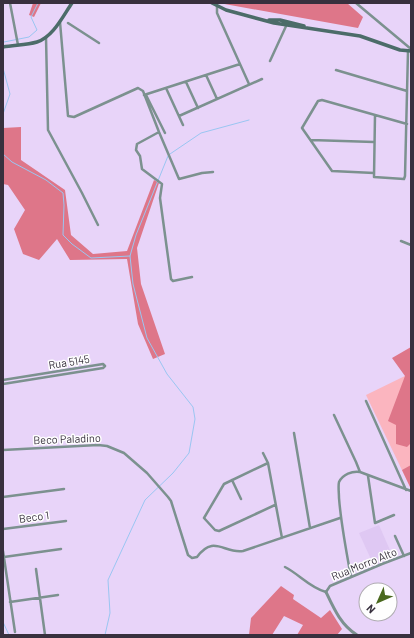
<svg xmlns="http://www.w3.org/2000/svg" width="414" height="638" font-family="Barlow,sans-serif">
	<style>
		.built { fill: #dfc8f3 }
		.green { fill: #fbb5bf }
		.forest { fill: #de7689 }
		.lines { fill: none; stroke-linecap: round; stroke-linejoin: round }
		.stream { stroke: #9ac6f2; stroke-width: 1 }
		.minor { stroke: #7c918f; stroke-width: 2.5 }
		.tertiary { stroke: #7c918f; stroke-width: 3 }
		.secondary { stroke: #4c6c69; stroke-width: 3.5 }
		.labels { text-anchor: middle; stroke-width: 3; stroke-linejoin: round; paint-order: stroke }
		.street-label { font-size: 11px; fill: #38303e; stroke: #fefefe }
	</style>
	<rect width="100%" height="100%" fill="#e8d4f9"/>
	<path class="built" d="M379,525L393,557L374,566L359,533Z"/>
	<path class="green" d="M411,373V489L366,395Z"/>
	<path class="forest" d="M33,3H41L34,17L29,15Z
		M219,3H347L363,17L358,28Z
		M21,127V160L65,190L71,235L93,254L127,251L154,180L159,183L137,248L141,284L165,354L153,359L138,324L127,259L70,260L57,239L39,260L23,254L14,229L25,210L8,185L3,184V128Z
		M411,347V443L407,447L396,444V425L388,421L405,376L392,358Z
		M411,465V489L402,470Z
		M281,586L294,595L293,599L321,618L330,610L342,629L337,635H297L303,625L284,616L272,635H249L251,618Z"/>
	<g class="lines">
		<path class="stream" d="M4,42L29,37L37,30L31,17L38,3
			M3,68L10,94L3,114
			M3,154L12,162L46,180L63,193L64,205L63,235L72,244L91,258L130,256
			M170,154L201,133L249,120
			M3,622L9,635
			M105,635L110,613L108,580L145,500L173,473L189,453L195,419L193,407L167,374L147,338L133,284L130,256L136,235L168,156"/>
		<path class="minor" d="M10,3L18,45
			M356,3L411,49
			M217,6V13L249,84
			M60,22L68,116L74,117L138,88L143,91L159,132L179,179L202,173L213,172
			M68,23L99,43
			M46,37L48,130L82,193L98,225
			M270,61L287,24
			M336,70L407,91
			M206,75L217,99
			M186,82L198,108
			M166,88L183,125
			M144,95L240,64
			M146,95L165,133
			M375,115L374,177L404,179L405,176L408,51
			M179,116L262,79
			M159,132L137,144L136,150L140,156L142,169L162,184L160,198L171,279L173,281L192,277
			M311,140L374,142
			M374,173L332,171L302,128L318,101L322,100L407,124
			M401,241L411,245
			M3,380L103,364L105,366L103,368L3,384
			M366,401L406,490
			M334,415L356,462L360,472
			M294,433L310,528
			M3,450L98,445L107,446L124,453L147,473L168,497L171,501L188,555L192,558L197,557C214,534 224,554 243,551L340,518
			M263,453L268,463L282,538
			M268,463L224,484L204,518L215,530L219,531L275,505
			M368,476L375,523L394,515
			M232,480L241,499
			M3,497L64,489
			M3,529L66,521
			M395,536L404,556
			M3,551L15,632
			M4,557L61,549
			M285,567C299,574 310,588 326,592L330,586L382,564L411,553
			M36,569L45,635
			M351,577C346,550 341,524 339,498C339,493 338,486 339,482C343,474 352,471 360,472L411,491
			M10,602L58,595"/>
		<path class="tertiary" d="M326,592C334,609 341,625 357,635"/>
		<path class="secondary" d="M212,3L226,10L274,23L360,36L400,50L411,51
			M269,20H280L304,26
			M3,47C14,45 27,45 37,42C53,37 63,16 72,3"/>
	</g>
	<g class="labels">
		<g class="street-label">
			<text transform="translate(69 362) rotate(-9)" y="4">Rua 5145</text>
			<text transform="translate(67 439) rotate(-2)" y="4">Beco Paladino</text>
			<text transform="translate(34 517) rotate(-8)" y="4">Beco 1</text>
			<text transform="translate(364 564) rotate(-22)" y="4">Rua Morro Alto</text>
		</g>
	</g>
	<rect width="414" height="638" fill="none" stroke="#38303e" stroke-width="8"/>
	<g transform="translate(378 602) rotate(225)"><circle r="19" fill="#fefefe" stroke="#afacb1"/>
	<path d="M0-3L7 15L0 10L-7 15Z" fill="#49681d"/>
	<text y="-6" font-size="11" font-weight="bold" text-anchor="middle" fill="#38303e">N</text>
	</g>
</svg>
